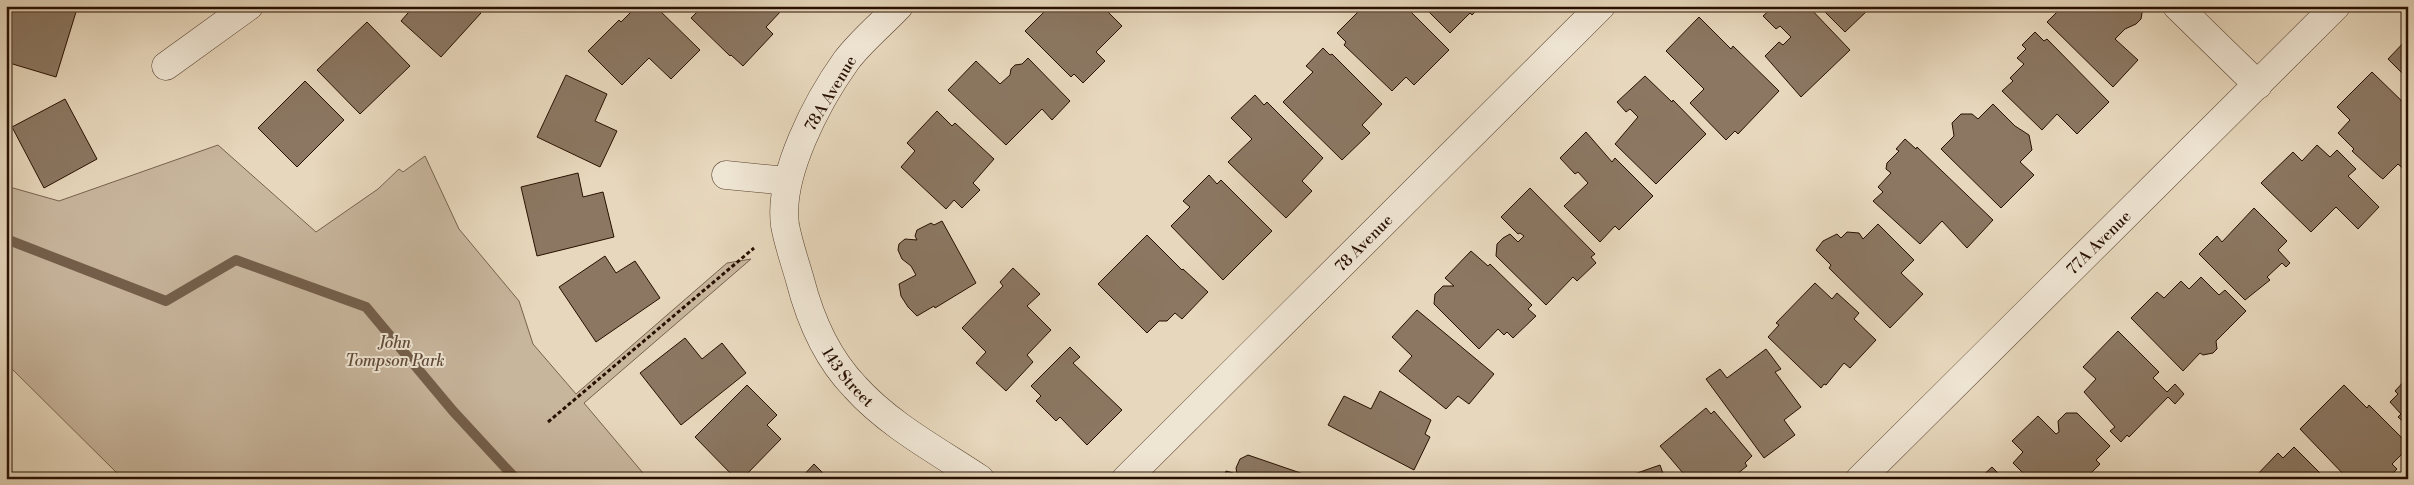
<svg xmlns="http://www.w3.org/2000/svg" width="2414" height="485" font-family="'Libre Bodoni',serif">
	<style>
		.green { fill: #c7b59c; stroke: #78624e }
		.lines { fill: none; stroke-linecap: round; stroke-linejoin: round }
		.stream { stroke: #745f4b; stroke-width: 10 }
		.building { fill: #8b7762; stroke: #281001 }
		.minor-casing { stroke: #584230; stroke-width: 29 }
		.path { stroke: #281001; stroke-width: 3; stroke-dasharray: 4 2.5; stroke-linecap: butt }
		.minor { stroke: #efe5d3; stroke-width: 28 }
		.labels { text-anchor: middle; stroke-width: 4; stroke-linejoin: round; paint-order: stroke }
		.street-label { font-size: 16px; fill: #281001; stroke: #efe5d3 }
		.park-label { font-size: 16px; font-style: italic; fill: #604a37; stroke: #efe5d3 }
	</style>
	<rect width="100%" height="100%" fill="#e7d7bc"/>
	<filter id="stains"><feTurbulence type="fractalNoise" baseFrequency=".004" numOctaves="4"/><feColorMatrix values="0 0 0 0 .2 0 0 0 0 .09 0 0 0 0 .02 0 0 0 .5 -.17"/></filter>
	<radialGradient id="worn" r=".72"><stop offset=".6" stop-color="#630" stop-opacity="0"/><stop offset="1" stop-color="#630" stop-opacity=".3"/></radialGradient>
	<path class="green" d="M218,145L316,232L378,189L399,169L403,172L425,156L459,229L519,301L533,344L576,394L727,263L751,259L584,403L648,479H123L6,363V186L59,201Z"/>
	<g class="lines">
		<path class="stream" d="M6,239L166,301L236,260L366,307L453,411L516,479"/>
	</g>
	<path class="building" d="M6,6H57L76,12L56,77L6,62Z
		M414,6H473L481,13L441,57L401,21Z
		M637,6H655L700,50L671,79L649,58L622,85L588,51L619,20L621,22Z
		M703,6H778L782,10L766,27L773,34L743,66L731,55L730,56L691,18Z
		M1046,6H1102L1122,26L1096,52L1105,61L1083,83L1074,74L1071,77L1025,31L1048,8Z
		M1364,6H1405L1449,50L1414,85L1406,77L1392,91L1344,45L1346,42L1337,33Z
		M1427,6H1481L1472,15L1470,13L1450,33L1425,8Z
		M1774,6H1808L1850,50L1801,97L1765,56L1779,42L1783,45L1791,37L1780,26L1776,29L1763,16Z
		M1819,6H1866L1869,9L1845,32Z
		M2063,6L2143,7L2141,19L2136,24L2125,29L2115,39L2138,60L2113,87L2047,22Z
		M1699,17L1731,49L1733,46L1779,91L1738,134L1735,131L1726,140L1690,103L1704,89L1666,51Z
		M367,22L410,66L360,114L317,70Z
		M2035,32L2044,41L2047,39L2109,102L2077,134L2057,114L2042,130L2002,91L2013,81L2010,78L2024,64L2017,58L2026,49L2022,45Z
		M2408,38V79L2388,59Z
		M1323,48L1330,55L1332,54L1382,104L1362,125L1370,133L1342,160L1283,102L1313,72L1306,66Z
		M1028,58L1070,101L1052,120L1042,109L1006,145L948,90L976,61L1000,84L1010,75L1011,69L1015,65L1022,64Z
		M2372,72L2408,107V173L2398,164L2383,179L2379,176L2352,151L2354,149L2338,133L2350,120L2337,107Z
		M566,75L607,94L595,121L617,131L600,167L537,137Z
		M1645,76L1672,102L1673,100L1706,134L1656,184L1615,144L1638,117L1630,109L1626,112L1617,102Z
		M305,81L344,120L297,167L258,128Z
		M1255,95L1264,105L1267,102L1323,158L1302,181L1312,191L1286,218L1228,162L1252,139L1231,118Z
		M65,99L97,159L44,188L12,127Z
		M1993,104L2015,126L2029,135L2032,150L2020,162L2034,175L2001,208L1941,149L1954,136L1952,123L1961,114H1972L1978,119Z
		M937,111L952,126L955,123L994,159L973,183L980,190L962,208L954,200L946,209L901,167L915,151L907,143Z
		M1586,132L1612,162L1615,158L1653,196L1619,230L1615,226L1600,242L1564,206L1588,183L1578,172L1575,174L1560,158Z
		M1905,139L1916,149L1917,147L1993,220L1967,248L1942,221L1920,244L1873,201L1883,192L1878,187L1891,173L1886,169L1887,163L1899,151L1896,149Z
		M2317,145L2330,157L2337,150L2356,169L2348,176L2379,207L2358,229L2336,207L2311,232L2261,183L2293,152L2302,161Z
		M578,173L583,197L603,192L614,237L537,256L521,187Z
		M1209,175L1217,184L1221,180L1272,231L1223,280L1171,226L1190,207L1183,201Z
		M1530,188L1595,254L1591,257L1596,263L1577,281L1573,277L1546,305L1496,256L1497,244L1503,238L1510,234L1518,242L1524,236L1520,233L1518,234L1501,217Z
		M2254,208L2287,241L2278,250L2290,263L2286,267L2282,263L2267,277L2270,280L2245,300L2199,254L2217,236L2222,242Z
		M942,221L976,283L935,308L934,306L917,316L908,307L901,296L899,284L916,275L911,266L902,259L898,250L899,244L905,239L917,240L915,236L917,230L931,223L934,225Z
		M1878,224L1914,260L1901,273L1923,294L1890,328L1829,268L1831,265L1816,250L1823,241L1837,234L1841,238L1847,232L1859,233L1863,239Z
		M1147,235L1182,270L1183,269L1208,292L1182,319L1175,313L1167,321H1159L1147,333L1098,284Z
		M1471,251L1488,266L1490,264L1532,305L1528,309L1536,316L1513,338L1507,332L1504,335L1498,329L1479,349L1434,304L1435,294L1443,286H1454L1445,278Z
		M605,256L616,273L635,261L660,298L596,342L559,287Z
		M1013,268L1040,294L1027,306L1051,330L1027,355L1033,362L1006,391L976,363L986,352L962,328L1003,286L1000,282Z
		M2201,277L2219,295L2225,290L2246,311L2216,341L2217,349L2213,353L2203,355L2200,353L2183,371L2131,318L2157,292L2164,298L2181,281L2189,289Z
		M1815,283L1832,299L1837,293L1859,313L1854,319L1876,340L1850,368L1844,363L1826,385L1824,384L1821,388L1768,337L1779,325L1776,323Z
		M1417,310L1494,374L1469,404L1458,396L1446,409L1399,371L1412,356L1392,337Z
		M2118,331L2159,372L2153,378L2167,392L2175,384L2184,394L2175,404L2168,397L2129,437L2127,435L2121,442L2110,431L2115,427L2084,392L2096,379L2083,367Z
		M685,338L702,359L722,343L746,373L681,425L640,373Z
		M1070,347L1080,357L1073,363L1122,410L1087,445L1060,417L1056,421L1036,401L1041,396L1031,386Z
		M1766,349L1781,369L1775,372L1801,407L1784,420L1795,435L1764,458L1706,379L1720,369L1727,378Z
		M2407,378L2408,379V426L2398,417L2401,414L2390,402L2398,394L2395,391Z
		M747,385L777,415L767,425L781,439L742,479H736L695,437Z
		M2344,385L2367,408L2369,405L2408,444V448L2392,464L2397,469L2387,479H2348L2300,429Z
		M1380,391L1431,420L1425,434L1430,437L1414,470L1328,425L1344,396L1371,409Z
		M1706,408L1711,414L1714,411L1752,456L1745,463L1747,466L1731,479H1688L1660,446Z
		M2066,413H2077L2110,446L2096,460L2100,464L2085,479H2047L2043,475L2039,479H2029L2013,463L2023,452L2012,441L2038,416L2056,434L2059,432L2058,421Z
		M2294,447L2326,479H2253L2278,453L2283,458Z
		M1248,455L1318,479H1223L1226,471L1237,474L1236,468L1240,459Z
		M814,464L829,479H800Z
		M1660,465L1665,479H1620Z
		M1992,467L2004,479H1967L1969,477L1980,478Z"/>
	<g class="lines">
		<g class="minor-casing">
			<g id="minor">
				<path id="s1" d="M899,6C882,24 861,41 846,61C818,100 778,175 785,225C788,243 795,262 800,280C810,319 827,358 855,387C889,425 938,451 980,479"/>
				<path d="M2177,6L2258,85"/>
				<path d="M166,66L249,6"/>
				<path d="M726,175L787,181"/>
				<path id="s2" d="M1126,479L1601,6"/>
				<path id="s3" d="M1860,479L2336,6"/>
			</g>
		</g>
		<path class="path" d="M548,422L754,248"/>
		<use href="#minor" class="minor"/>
	</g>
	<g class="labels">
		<g class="street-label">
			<text transform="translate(830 93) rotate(-59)" y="6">78A Avenue</text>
			<text dy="6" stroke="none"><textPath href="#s2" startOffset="335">78 Avenue</textPath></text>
			<text dy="6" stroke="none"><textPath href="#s3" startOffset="336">77A Avenue</textPath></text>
			<text dy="6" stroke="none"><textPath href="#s1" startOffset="421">143 Street</textPath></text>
		</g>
		<g class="park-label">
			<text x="395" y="348">John<tspan x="395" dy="18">Tompson Park</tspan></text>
		</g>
	</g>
	<rect width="2414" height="485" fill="none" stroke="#e7d7bc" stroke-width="25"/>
	<rect x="8" y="8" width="2399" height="470" fill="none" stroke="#281001" stroke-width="2.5"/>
	<rect x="12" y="12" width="2389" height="460" fill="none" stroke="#281001"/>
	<rect width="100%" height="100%" filter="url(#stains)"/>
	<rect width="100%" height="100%" fill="url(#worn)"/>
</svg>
